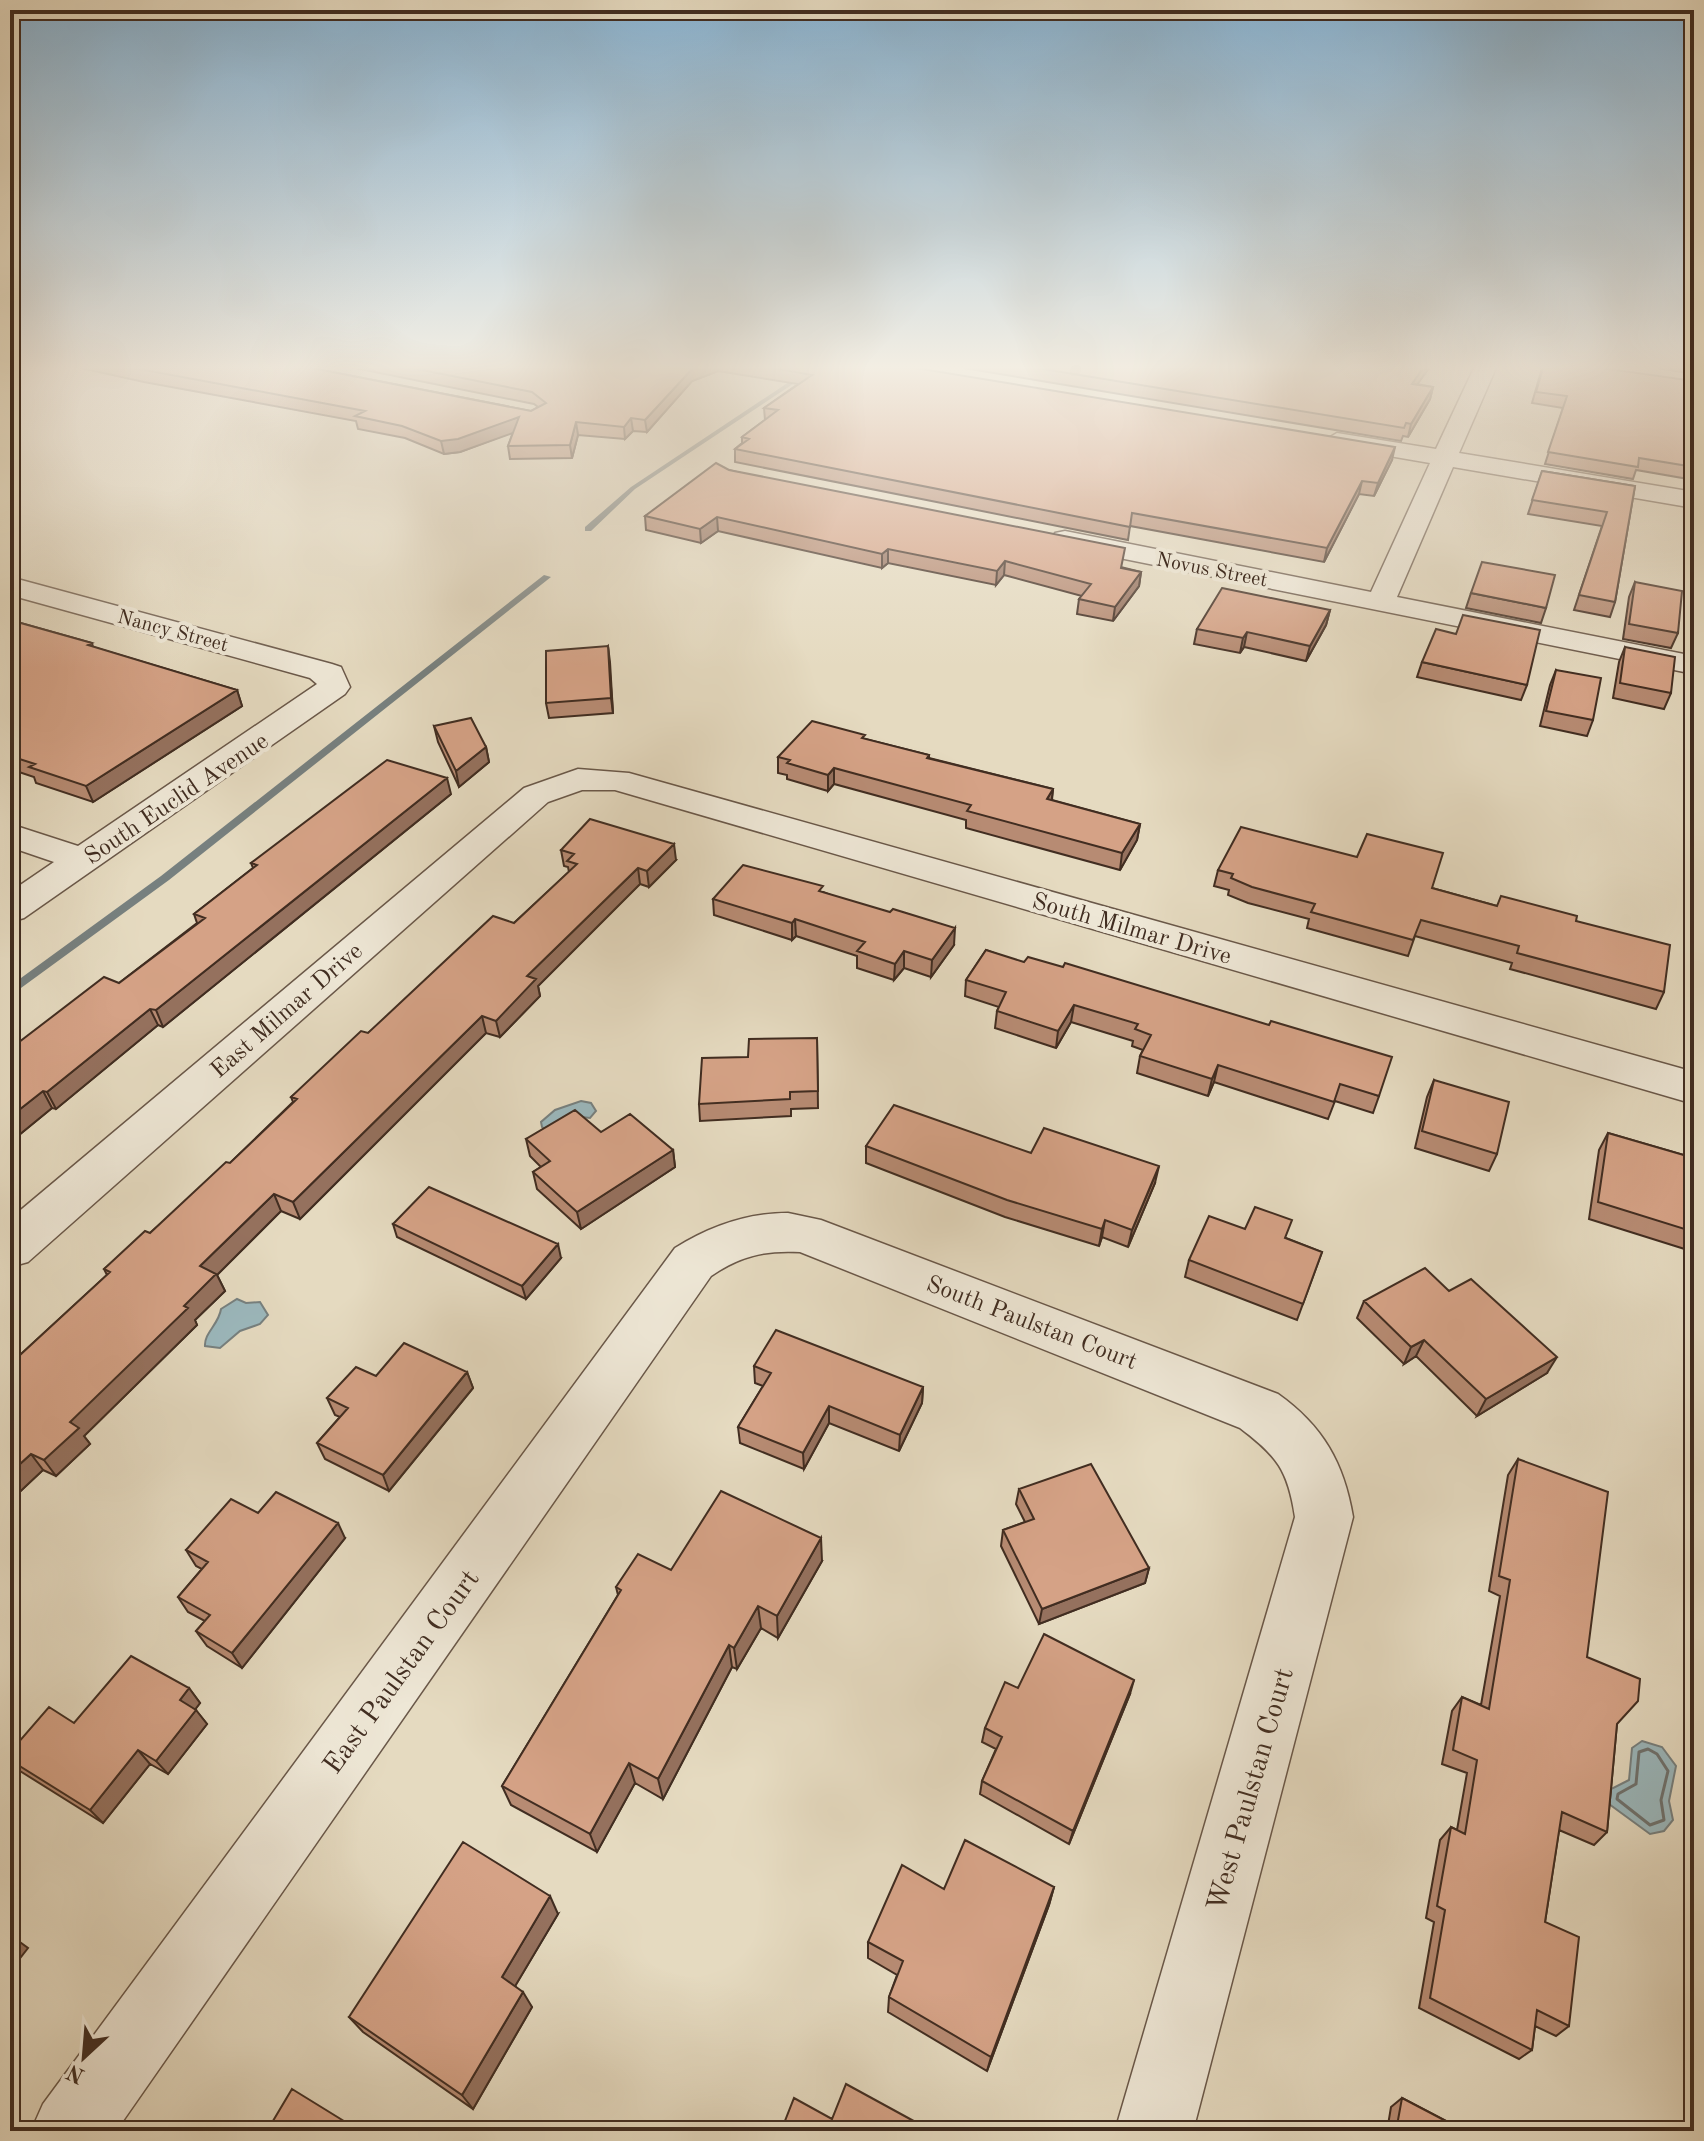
<svg xmlns="http://www.w3.org/2000/svg" width="1704" height="2141" font-family="'Old Standard TT',serif">
	<style>
		.water { fill: #9bb8bd; stroke: #77807f; stroke-width: 2 }
		.lines { fill: none; stroke-linecap: round; stroke-linejoin: round }
		.shore { stroke: #6e726f; stroke-width: 3 }
		.stream { fill: #77807f; fill-rule: evenodd }
		.street-casing { stroke: #6a5849; stroke-width: 3 }
		.street { fill: #eee7d6; fill-rule: evenodd }
		.wall { fill: #b78b73; stroke: #412d21; stroke-width: 2 }
		.shaded-wall { fill: #95715e; stroke: #412d21; stroke-width: 2 }
		.building { fill: #d5a286; stroke: #412d21; stroke-width: 2 }
		.labels { text-anchor: middle; stroke-width: 8; stroke-linejoin: round; paint-order: stroke }
		.far-street-label { font-size: 20px; fill: #412d21; stroke: #eee7d6 }
		.street-label { font-size: 24px; fill: #412d21; stroke: #eee7d6 }
		.near-street-label { font-size: 28px; fill: #412d21; stroke: #eee7d6 }
	</style>
	<rect width="100%" height="100%" fill="#e5dac0"/>
	<filter id="stains"><feTurbulence type="fractalNoise" baseFrequency=".0025" numOctaves="4"/><feColorMatrix values="0 0 0 0 .2 0 0 0 0 .09 0 0 0 0 .02 0 0 0 .5 -.17"/></filter>
	<radialGradient id="worn" r=".72"><stop offset=".6" stop-color="#630" stop-opacity="0"/><stop offset="1" stop-color="#630" stop-opacity=".3"/></radialGradient>
	<path class="water" d="M581,1101L591,1103L596,1111L590,1118L582,1117L546,1130L542,1127L541,1122L555,1110Z
		M237,1299L246,1303L260,1302L268,1315L260,1324L240,1331L220,1348L205,1346C204,1333 219,1324 221,1309Z
		M1642,1741L1662,1747L1676,1766L1669,1801L1673,1820L1664,1831L1650,1834L1609,1804V1790L1629,1780L1632,1748Z"/>
	<g class="lines">
		<path class="shore" d="M1648,1749L1657,1754L1668,1771L1661,1800L1664,1820L1650,1825L1617,1799L1618,1794L1636,1784L1639,1752Z"/>
		<path class="stream" d="M810,368H817L635,489L591,531H585V527L631,487Z
			M544,575L551,577L169,880L10,996V986L161,876Z"/>
		<g class="street-casing">
			<path id="street" d="M1474,368H1496L1459,453L1694,492V508L1453,467L1397,597L1694,656V674L1065,547L1055,545L1051,539L1055,533L1065,531L1371,592L1430,463L1337,447L1325,440L1337,433L1436,449Z
				M10,577L332,664L341,667L350,687L345,694L24,918L10,922V892L54,862L10,847V824L78,846L317,684L310,678L10,595Z
				M578,769L629,773L1694,1072V1104L615,790H582L548,802L28,1262L10,1267V1219L524,788Z
				M788,1213L821,1220L1278,1394C1323,1426 1344,1463 1353,1517L1193,2131H1115L1295,1517C1288,1470 1277,1456 1240,1428L800,1252C765,1250 740,1256 711,1276L116,2131H31L43,2104L675,1248C710,1226 747,1213 788,1213Z"/>
		</g>
		<use href="#street" class="street"/>
	</g>
	<path class="wall" d="M81,368H312L531,411L538,407L534,404L355,368H916L1392,460L1374,496L1359,494L1324,562L1130,526L1128,540L735,462V449L742,443V437L765,420L764,408L798,384L718,371L692,381L647,432L633,431L625,439L578,435L572,458L510,459L508,446L513,432L460,452L444,454L405,438L358,429L356,421L144,382Z
		M964,368H1429L1417,384L1433,387L1430,399L1408,437L1403,436L1401,441Z
		M1542,368L1694,381V480L1636,470L1633,479L1545,464L1563,408L1532,403Z
		M1658,368H1694V374Z
		M729,470L1141,572L1139,586L1113,621L1077,614L1079,599L1082,596L1004,575L996,585L888,563L882,568L718,531L701,543L646,530L645,516Z
		M1542,471L1635,486L1615,602L1610,617L1574,610L1602,526L1528,514Z
		M1694,507V547H1690L1693,511Z
		M1635,582L1678,633L1671,648L1623,639L1629,597Z
		M1471,593L1546,608L1541,623L1466,608Z
		M1330,610L1326,625L1306,661L1244,647L1240,653L1194,644L1197,629Z
		M10,620L92,643L93,647L237,690L242,706L93,802L36,783L34,777L10,769Z
		M608,646L613,713L549,718L546,703Z
		M1625,647L1671,693L1664,709L1613,698L1619,662Z
		M1422,662L1527,685L1521,700L1417,677Z
		M1556,670L1593,720L1587,736L1540,726L1550,685Z
		M434,726L486,747L489,762L459,787L438,742Z
		M865,739L929,755V758L1053,789L1052,800L1140,824L1137,840L1120,870L966,828V820L834,784L828,791L787,779V775L778,773V757Z
		M451,794L163,1027L158,1025L56,1109L52,1108L19,1135L13,1132L10,1135V1049L119,983L197,923L194,914L253,868L251,863Z
		M561,850L676,860L649,887L640,884L538,986L540,996L500,1037L486,1033L300,1219L281,1211L217,1275L225,1291L195,1320L197,1325L84,1436L90,1444L56,1476L43,1470L10,1501V1356L20,1355L107,1275L104,1269L150,1233L230,1163L293,1102L291,1097L368,1033L514,923L569,872L568,867L564,866Z
		M1218,870L1432,888L1497,906L1576,921L1664,992L1656,1009L1510,969L1512,963L1415,936L1408,956L1307,928L1309,919L1248,903L1228,895L1229,890L1214,886Z
		M823,892L954,945L931,977L904,968L894,980L857,968V956L796,936L792,940L714,915L713,899Z
		M986,950L1379,1096L1373,1113L1335,1101L1328,1119L1214,1082L1208,1096L1137,1073L1140,1056L1143,1050L1132,1046L1133,1041L1071,1022L1056,1048L995,1028L997,1011L999,1007L965,996L966,980Z
		M817,1038L818,1108L791,1109V1116L700,1121L699,1104L748,1057Z
		M1434,1080L1497,1154L1489,1171L1415,1148L1427,1097Z
		M601,1132L673,1150L675,1167L581,1229L537,1189L533,1172L541,1167L530,1156L526,1139Z
		M1608,1133L1694,1158V1246L1691,1251L1589,1219L1599,1150Z
		M866,1146L1031,1153L1155,1183L1128,1247L1102,1237L1099,1246L1005,1217L866,1163Z
		M393,1224L561,1258L526,1299L397,1237Z
		M1245,1229L1286,1238L1322,1252L1297,1320L1185,1277L1189,1260Z
		M1449,1291L1547,1373L1477,1416L1416,1356L1404,1364L1357,1318L1364,1301Z
		M754,1366L923,1387L922,1403L899,1451L829,1423L804,1469L740,1443L738,1427L763,1386L755,1383Z
		M467,1372L473,1388L389,1491L325,1459L317,1443L340,1417L335,1415L327,1398L376,1376Z
		M1518,1459L1587,1657L1617,1724L1607,1832L1594,1845L1559,1830L1545,1922L1569,2026L1556,2036L1535,2026L1532,2050L1519,2059L1419,2008L1434,1922L1426,1918L1440,1840L1451,1827L1457,1830L1467,1773L1442,1764L1452,1711L1462,1697L1481,1705L1500,1596L1489,1591L1508,1475Z
		M1019,1489L1149,1568L1145,1583L1039,1624L1001,1546L1003,1530L1025,1522L1016,1504Z
		M258,1513L345,1538L242,1668L207,1646L196,1631L205,1621L188,1612L178,1597L202,1569L196,1566L186,1550Z
		M822,1561L778,1638L761,1628L737,1669L732,1667L663,1799L635,1783L597,1852L511,1805L502,1786L618,1595L616,1587L671,1570Z
		M189,1688L200,1703L195,1709L207,1724L168,1774L150,1764L103,1823L20,1771L10,1762V1752L74,1723Z
		M1018,1688L1130,1694L1069,1844L980,1794L982,1781L996,1749L982,1742L985,1728Z
		M1054,1887L1049,1905L987,2071L888,2012L889,1997L897,1975L868,1958V1942L944,1889Z
		M558,1914L515,1986L532,2007L473,2109L363,2032L349,2017Z
		M1402,2098L1465,2131H1387L1391,2107Z"/>
	<path class="shaded-wall" d="M693,368H718V371L692,381L647,432L645,420Z
		M1423,368H1429L1409,396L1412,384Z
		M1433,387L1430,399L1408,437L1411,424Z
		M519,417L521,430L460,452L444,454L441,441Z
		M631,418L633,431L625,439L624,427Z
		M576,422L578,435L572,458L570,445Z
		M1395,447L1392,460L1374,496L1378,483Z
		M1362,481L1359,494L1324,562L1327,548Z
		M717,517L718,531L701,543L700,529Z
		M888,549V563L882,568V554Z
		M1005,561L1004,575L996,585L997,571Z
		M1141,572L1139,586L1113,621L1115,607Z
		M1330,610L1326,625L1306,661L1310,646Z
		M1247,632L1244,647L1240,653L1243,638Z
		M608,646L610,662L613,713L611,698Z
		M237,690L242,706L93,802L86,786Z
		M486,747L489,762L459,787L456,771Z
		M834,768V784L828,791V775Z
		M447,778L451,794L163,1027L156,1010Z
		M1053,789L1051,805L1047,799Z
		M1140,824L1137,840L1120,870L1122,853Z
		M674,844L676,860L649,887L647,871Z
		M638,868L640,884L538,986L540,996L500,1037L496,1021L527,976Z
		M795,919L796,936L792,940V923Z
		M955,928L954,945L931,977L932,960Z
		M904,951V968L894,980L895,964Z
		M1074,1005L1071,1022L1056,1048L1058,1031Z
		M150,1009L158,1025L56,1109L47,1092Z
		M482,1016L486,1033L300,1219L293,1202Z
		M1218,1065L1214,1082L1208,1096L1212,1079Z
		M43,1091L52,1108L19,1135L10,1119V1117Z
		M673,1150L675,1167L581,1229L577,1212Z
		M1159,1166L1155,1183L1128,1247L1132,1230Z
		M274,1194L281,1211L217,1275L225,1291L195,1320L197,1325L84,1436L90,1444L56,1476L44,1460L70,1422L184,1306L200,1266Z
		M1105,1220L1102,1237L1099,1246L1102,1229Z
		M558,1244L561,1258L526,1299L522,1286Z
		M1424,1340L1416,1356L1404,1364L1411,1347Z
		M1557,1357L1547,1373L1477,1416L1486,1399Z
		M467,1372L473,1388L389,1491L383,1475Z
		M923,1387L922,1403L899,1451L900,1435Z
		M829,1406V1423L804,1469L803,1453Z
		M31,1454L43,1470L10,1501V1473Z
		M338,1523L345,1538L242,1668L232,1653Z
		M821,1538L822,1561L778,1638L777,1616Z
		M1149,1568L1145,1583L1039,1624L1042,1609Z
		M758,1606L761,1628L737,1669L734,1648Z
		M729,1645L732,1667L663,1799L658,1779Z
		M1134,1680L1130,1694L1069,1844L1073,1831Z
		M189,1688L200,1703L191,1715L180,1700Z
		M196,1710L207,1724L168,1774L156,1761Z
		M138,1750L150,1764L103,1823L90,1810Z
		M629,1763L635,1783L597,1852L590,1834Z
		M1054,1887L1049,1905L987,2071L991,2057Z
		M550,1896L558,1914L511,1993L502,1977Z
		M13,1937L28,1948L10,1971V1941Z
		M523,1992L532,2007L473,2109L462,2095Z"/>
	<path class="building" d="M134,368H312L531,411L546,403L532,392L412,368H693L645,420L631,418L624,427L576,422L570,445L508,446L519,417L458,439L441,441L402,426L355,416L365,411Z
		M774,368H916L1395,447L1378,483L1362,481L1327,548L1132,513L1130,527L735,449L749,439L742,437L778,410L764,408L812,375Z
		M1037,368H1423L1412,384L1433,387L1411,424L1406,423L1404,428Z
		M1543,368H1602L1694,381V467L1639,458L1638,467L1548,452L1567,396L1536,392Z
		M716,463L729,470L1125,548L1121,568L1141,572L1115,607L1079,599L1091,584L1005,561L997,571L888,549L882,554L717,517L700,529L645,516Z
		M1542,471L1635,486L1615,602L1579,595L1607,512L1532,500Z
		M1482,562L1555,575L1546,608L1471,593Z
		M1635,582L1682,591L1678,633L1629,624Z
		M1222,588L1330,610L1310,646L1247,632L1243,638L1197,629Z
		M1463,615L1540,630L1527,685L1422,662L1436,629L1456,634Z
		M10,620L92,643L88,645L237,690L86,786L29,767L35,764L10,756Z
		M608,646L611,698L546,703V651Z
		M1625,647L1675,657L1671,693L1620,683Z
		M1556,670L1601,678L1593,720L1546,711Z
		M471,718L486,747L456,771L434,726Z
		M812,721L865,735L862,738L929,755L927,758L1053,789L1047,799L1140,824L1122,853L967,811L971,805L834,768L828,775L787,763L790,760L778,757Z
		M387,760L447,778L156,1010L150,1009L47,1092L43,1091L10,1117V1049L104,977L119,983L205,918L194,914L257,865L251,863Z
		M590,819L674,844L647,871L638,868L527,976L536,979L496,1021L482,1016L293,1202L274,1194L200,1266L216,1274L184,1306L188,1308L70,1422L79,1428L44,1460L31,1454L10,1473V1390L12,1388L10,1387V1356L14,1352L20,1355L110,1272L104,1269L145,1231L150,1233L226,1162L230,1163L297,1099L291,1097L361,1031L368,1033L493,916L514,923L577,864L567,861L574,854L561,850Z
		M1241,827L1357,857L1367,834L1443,853L1432,888L1497,906L1501,896L1577,916L1576,921L1670,945L1664,992L1517,953L1519,946L1421,920L1413,940L1311,912L1315,904L1252,887L1231,878L1233,874L1218,870Z
		M743,865L823,886L819,891L890,912L893,909L955,928L932,960L904,951L895,964L857,951L865,942L795,919L792,923L713,899Z
		M986,950L1024,962L1028,957L1063,967L1065,963L1269,1025L1271,1021L1392,1057L1379,1096L1340,1084L1334,1102L1218,1065L1212,1079L1140,1056L1151,1035L1135,1029L1138,1024L1074,1005L1058,1031L997,1011L1006,992L966,980Z
		M817,1038L818,1091L790,1092V1099L699,1104L702,1058L748,1057L749,1039Z
		M1434,1080L1509,1102L1497,1154L1422,1131Z
		M894,1105L1031,1153L1044,1128L1159,1166L1132,1230L1105,1220L1102,1229L1007,1200L866,1146Z
		M575,1110L601,1132L630,1114L673,1150L577,1212L533,1172L550,1161L526,1139Z
		M1608,1133L1694,1158V1232L1598,1202Z
		M429,1187L558,1244L522,1286L393,1224Z
		M1255,1207L1292,1220L1285,1238L1322,1252L1303,1304L1189,1260L1209,1216L1245,1229Z
		M1425,1268L1449,1291L1471,1279L1557,1357L1486,1399L1424,1340L1411,1347L1364,1301Z
		M776,1330L923,1387L900,1435L829,1406L803,1453L738,1427L771,1373L754,1366Z
		M404,1343L467,1372L383,1475L317,1443L348,1408L327,1398L356,1367L376,1376Z
		M1518,1459L1608,1492L1587,1657L1640,1679L1638,1701L1617,1724L1607,1832L1562,1812L1545,1922L1579,1937L1569,2026L1537,2010L1532,2050L1430,1998L1445,1910L1437,1906L1451,1827L1465,1834L1477,1760L1453,1750L1462,1697L1489,1709L1510,1580L1499,1576Z
		M1091,1464L1149,1568L1042,1609L1003,1530L1034,1519L1019,1489Z
		M721,1491L821,1538L777,1616L758,1606L734,1648L729,1645L658,1779L629,1763L590,1834L502,1786L621,1590L616,1587L638,1554L671,1570Z
		M276,1492L338,1523L232,1653L196,1631L210,1615L178,1597L208,1562L186,1550L231,1499L258,1513Z
		M1044,1634L1134,1680L1073,1831L982,1781L1002,1737L985,1728L1005,1682L1018,1688Z
		M131,1656L189,1688L180,1700L196,1710L156,1761L138,1750L90,1810L10,1760V1752L49,1707L74,1723Z
		M965,1840L1054,1887L991,2057L889,1997L903,1961L868,1942L902,1865L944,1889Z
		M463,1842L550,1896L502,1977L523,1992L462,2095L349,2017Z
		M846,2084L932,2131H781L794,2098L832,2119Z
		M292,2089L360,2131H267Z
		M1402,2098L1465,2131H1396Z"/>
	<linearGradient id="sky" x2="0" y2="1"><stop stop-color="#89b6d7"/><stop offset="0.55" stop-color="#f3eee3"/><stop offset="1" stop-color="#f3eee3" stop-opacity="0"/></linearGradient>
	<rect width="1704" height="668" fill="url(#sky)"/>
	<g class="labels">
		<g class="far-street-label">
			<text transform="translate(1212 569) rotate(11)" y="7">Novus Street</text>
			<text transform="translate(173 630) rotate(15)" y="7">Nancy Street</text>
		</g>
		<g class="street-label">
			<text transform="translate(176 798) rotate(-34)" y="8">South Euclid Avenue</text>
			<text transform="translate(1132 928) rotate(16)" y="8">South Milmar Drive</text>
			<text transform="translate(286 1010) rotate(-41)" y="8">East Milmar Drive</text>
			<text transform="translate(1032 1322) rotate(21)" y="8">South Paulstan Court</text>
		</g>
		<g class="near-street-label">
			<text transform="translate(400 1671) rotate(-54)" y="10">East Paulstan Court</text>
			<text transform="translate(1249 1789) rotate(-74)" y="10">West Paulstan Court</text>
		</g>
	</g>
	<rect width="1704" height="2141" fill="none" stroke="#e5dac0" stroke-width="40"/>
	<rect x="12" y="12" width="1680" height="2117" fill="none" stroke="#412d21" stroke-width="4"/>
	<rect x="20" y="20" width="1664" height="2101" fill="none" stroke="#412d21" stroke-width="2"/>
	<g transform="translate(84 2057) rotate(206)" stroke="#eee7d6" stroke-width="6" paint-order="stroke">
	<path d="M0-6L14 30L0 20L-14 30Z" fill="#412d21"/>
	<text y="-12" font-size="22" font-weight="bold" text-anchor="middle" fill="#412d21">N</text>
	</g>
	<rect width="100%" height="100%" filter="url(#stains)"/>
	<rect width="100%" height="100%" fill="url(#worn)"/>
</svg>
